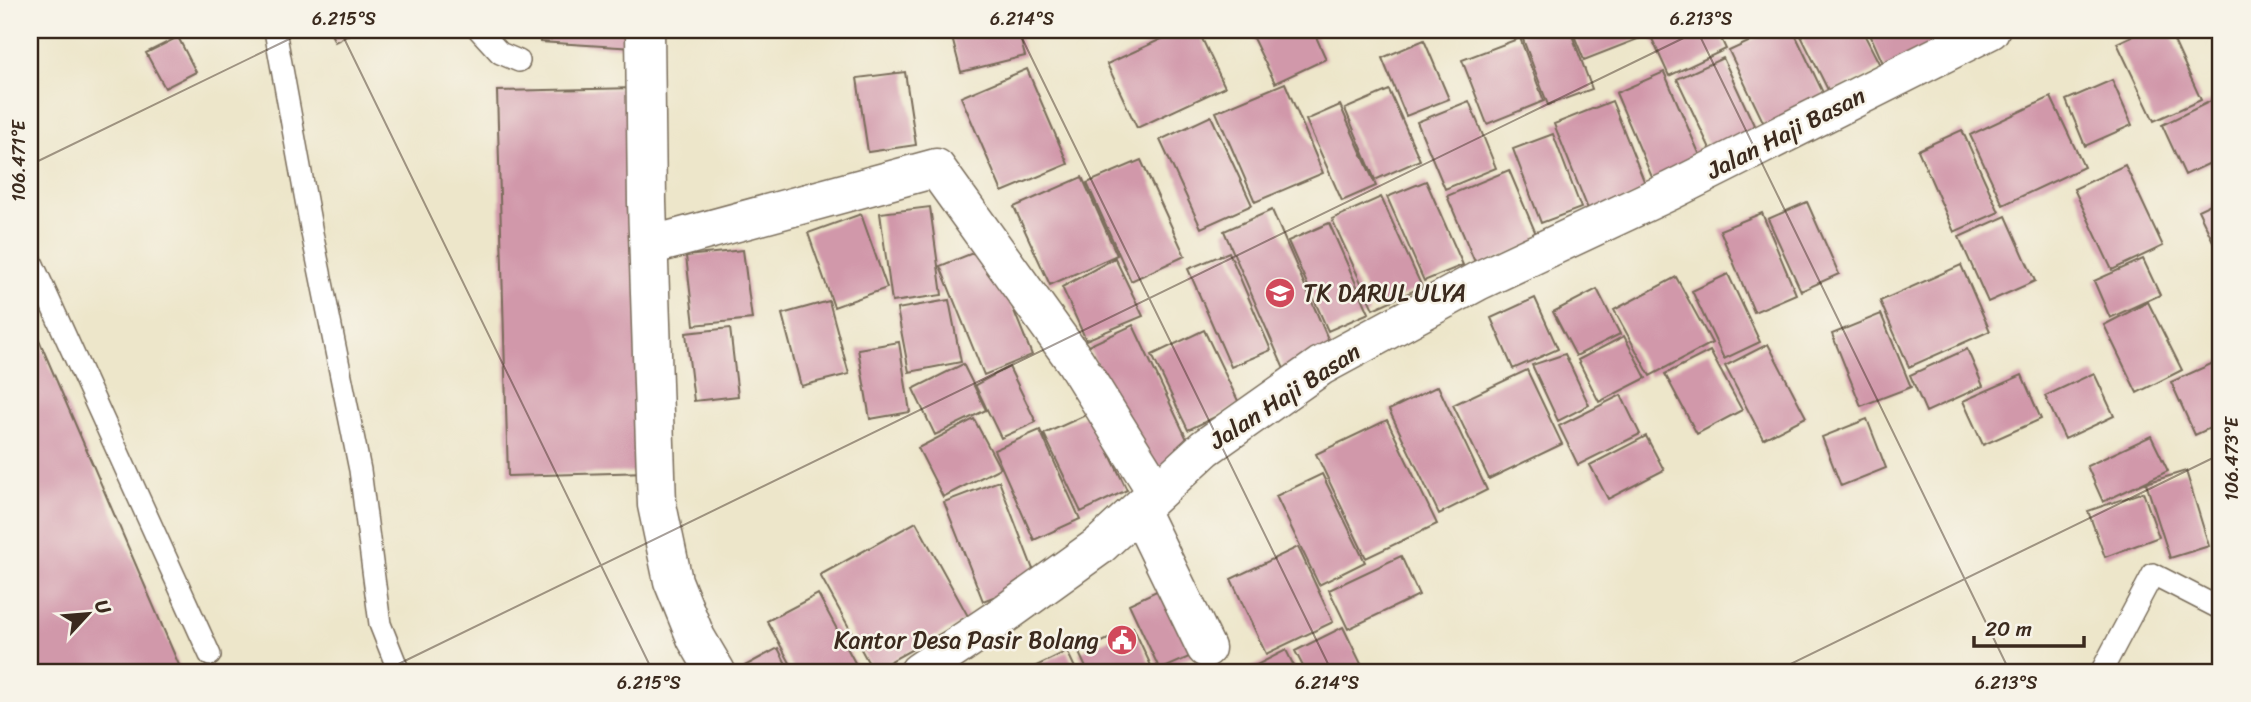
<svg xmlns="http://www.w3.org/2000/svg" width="2251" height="702" font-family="Sriracha,sans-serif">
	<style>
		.building { fill: #d198aa }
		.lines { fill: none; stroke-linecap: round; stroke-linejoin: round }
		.service-casing { stroke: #796c5a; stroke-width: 24 }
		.minor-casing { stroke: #796c5a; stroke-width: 41 }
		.service { stroke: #fff; stroke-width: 21 }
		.minor { stroke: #fff; stroke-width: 38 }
		.ticks { fill: none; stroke: #3b2a1e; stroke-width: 2; stroke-opacity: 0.45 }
		.labels { text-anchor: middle; stroke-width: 5; stroke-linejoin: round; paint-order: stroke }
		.street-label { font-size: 24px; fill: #3b2a1e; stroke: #f7f3e8 }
		.poi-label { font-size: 24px; fill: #3b2a1e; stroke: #f7f3e8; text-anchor: start }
		.neatline { fill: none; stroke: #3b2a1e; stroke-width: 2.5 }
		.ticks-label { font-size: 18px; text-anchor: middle; fill: #3b2a1e }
	</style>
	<rect width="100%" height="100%" fill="#f7f3e8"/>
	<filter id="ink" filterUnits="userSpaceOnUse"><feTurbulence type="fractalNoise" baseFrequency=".0143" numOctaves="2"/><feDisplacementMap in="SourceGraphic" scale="14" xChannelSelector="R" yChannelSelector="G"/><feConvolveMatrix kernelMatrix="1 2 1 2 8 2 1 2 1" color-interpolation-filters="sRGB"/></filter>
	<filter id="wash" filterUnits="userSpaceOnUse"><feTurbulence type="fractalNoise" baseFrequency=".00686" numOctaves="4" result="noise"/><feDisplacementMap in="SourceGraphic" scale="28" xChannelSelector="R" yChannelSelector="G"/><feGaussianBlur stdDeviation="1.57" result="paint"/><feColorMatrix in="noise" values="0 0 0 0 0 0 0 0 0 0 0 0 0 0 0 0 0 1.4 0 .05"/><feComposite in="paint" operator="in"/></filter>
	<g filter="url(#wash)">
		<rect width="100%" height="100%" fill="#ede6ca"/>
		<g id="blocks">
			<path class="building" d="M329,30H358L335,42Z
				M539,30H633L634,48L540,42Z
				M950,30H1018L1025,56L961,72Z
				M1181,30H1198L1225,87L1137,128L1107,64Z
				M1249,30H1313L1326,59L1275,83Z
				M1532,30H1570L1592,89L1548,105L1521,34Z
				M1572,30H1646L1648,35L1584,60Z
				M1648,30H1717L1726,49L1669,76Z
				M1774,30H1793L1827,101L1767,130L1729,51Z
				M1798,30H1862L1881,67L1830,94Z
				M1868,30H1935L1942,44L1886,70Z
				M2145,30H2169L2201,100L2154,121L2117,43Z
				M178,37L196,72L165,88L146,53Z
				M1520,38L1544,101L1487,124L1462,60Z
				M1424,40L1449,99L1406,116L1382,58Z
				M1723,58L1759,136L1714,157L1677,79Z
				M1027,69L1068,164L1002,192L961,97Z
				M905,72L916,145L868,152L857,78Z
				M1664,72L1705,167L1657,189L1616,93Z
				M2112,80L2132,125L2085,146L2066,100Z
				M1285,83L1323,173L1255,202L1216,112Z
				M637,88L648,472L508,476L497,91Z
				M1389,90L1420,160L1375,180L1345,109Z
				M2221,96V158L2185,175L2162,125Z
				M2051,97L2084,167L2003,205L1970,135Z
				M1469,101L1496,168L1445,189L1417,122Z
				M1612,101L1648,191L1590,214L1554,124Z
				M1340,105L1376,186L1342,201L1306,120Z
				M1211,116L1252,205L1201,228L1160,140Z
				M1962,130L1999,212L1954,232L1918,150Z
				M1553,134L1581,208L1541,223L1513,149Z
				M1141,160L1185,256L1131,281L1087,183Z
				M2125,165L2163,246L2112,270L2074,189Z
				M1509,170L1539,241L1477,267L1447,196Z
				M1082,177L1117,255L1050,285L1014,207Z
				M1426,181L1463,265L1424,281L1387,197Z
				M1381,197L1422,287L1373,309L1332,219Z
				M2221,199V258L2198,210Z
				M1807,202L1839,274L1801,291L1768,219Z
				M930,207L942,295L892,302L880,213Z
				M1272,210L1335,355L1287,376L1224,231Z
				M1762,213L1796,294L1754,312L1720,230Z
				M861,214L887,288L834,307L808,233Z
				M2006,216L2035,281L1988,302L1959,237Z
				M1329,223L1369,313L1328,331L1288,241Z
				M988,247L1032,355L984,375L940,266Z
				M743,250L752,319L694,325L686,256Z
				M1229,252L1271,350L1231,367L1188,269Z
				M1115,258L1143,316L1086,340L1062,287Z
				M2143,259L2160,295L2110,318L2094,281Z
				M1961,265L1990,331L1909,367L1880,301Z
				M1728,274L1760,342L1724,359L1692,291Z
				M1676,277L1712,343L1650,376L1614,310Z
				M1597,289L1620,334L1576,356L1553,312Z
				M1535,298L1558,349L1513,369L1491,318Z
				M949,300L961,362L909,372L897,309Z
				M829,301L849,374L801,386L782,314Z
				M2148,302L2182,370L2137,393L2104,325Z
				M1881,314L1911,387L1861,406L1832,334Z
				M30,319L182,672H30Z
				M1133,325L1193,452L1149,473L1088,346Z
				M730,328L738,396L694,401L686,333Z
				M1204,330L1240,405L1188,430L1152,355Z
				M1624,336L1646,378L1599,402L1578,360Z
				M899,342L910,412L870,419L858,349Z
				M1768,344L1806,417L1763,439L1725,366Z
				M1967,349L1983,386L1926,412L1910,375Z
				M1710,351L1742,410L1697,434L1665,374Z
				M1565,354L1589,405L1558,421L1532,365Z
				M2220,360L2221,423L2195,435L2171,382Z
				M963,364L986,410L935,435L913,389Z
				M1009,367L1036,422L1001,438L975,385Z
				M1527,370L1562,444L1489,479L1453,405Z
				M2094,373L2114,416L2065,439L2045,396Z
				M2022,375L2041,419L1983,445L1963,401Z
				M1438,386L1487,490L1439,514L1389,410Z
				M1621,395L1640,434L1578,465L1559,426Z
				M1090,413L1127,490L1081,512L1044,434Z
				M974,419L1000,468L943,497L918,448Z
				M1867,419L1886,468L1841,486L1822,437Z
				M1387,420L1437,524L1366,558L1316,454Z
				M1040,430L1080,519L1034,540L994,450Z
				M1646,436L1664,470L1608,499L1590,465Z
				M2151,436L2168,471L2103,502L2087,466Z
				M2186,471L2209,546L2170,558L2146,483Z
				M1322,474L1365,562L1319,585L1276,496Z
				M999,481L1037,580L983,601L944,502Z
				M2143,492L2159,537L2105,557L2088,511Z
				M916,522L969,618L873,671L820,575Z
				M1298,547L1333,622L1266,654L1231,579Z
				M1401,556L1419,595L1348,629L1329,590Z
				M1167,586L1198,653L1160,670L1129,604Z
				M818,594L860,672H795L767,621Z
				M1133,627L1154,672H1088L1079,653Z
				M1343,627L1365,672H1306L1295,651Z
				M778,648L790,672H746L743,667Z
				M1286,650L1297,672H1243Z
				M1067,651L1077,672H1024Z"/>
		</g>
	</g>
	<g filter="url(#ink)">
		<use href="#blocks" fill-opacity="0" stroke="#796c5a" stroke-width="2"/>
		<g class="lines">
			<g class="service-casing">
				<path id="service" d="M277,30L276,36L312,233L360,470L380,624L399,672
					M479,30L500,53L519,61
					M30,258L210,655
					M2101,672L2153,574L2221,609"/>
			</g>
			<g class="minor-casing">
				<path id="minor" d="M645,30L647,202L657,505L673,581L696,638L716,672
					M649,246L936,168L1075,361L1156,491
					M1139,510L1206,648
					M919,672L999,618L1099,546L1205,448L1321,366L1478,281L1670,191L1990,30"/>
			</g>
			<use href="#service" class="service"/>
			<use href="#minor" class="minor"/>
		</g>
	</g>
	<path class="ticks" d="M340,30L653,672M1018,30L1332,672M1697,30L2010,672M30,165L308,30M382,672L1700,30M1774,672L2221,454"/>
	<defs>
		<g id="school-disc" transform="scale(1.575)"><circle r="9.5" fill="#d1495b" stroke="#f7f3e8"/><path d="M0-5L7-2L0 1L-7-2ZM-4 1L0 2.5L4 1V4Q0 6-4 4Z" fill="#fff"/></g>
		<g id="civic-disc" transform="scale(1.575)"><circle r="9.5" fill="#d1495b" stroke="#f7f3e8"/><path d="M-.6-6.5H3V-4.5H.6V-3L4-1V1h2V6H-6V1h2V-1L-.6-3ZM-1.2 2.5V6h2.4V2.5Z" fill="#fff"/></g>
	</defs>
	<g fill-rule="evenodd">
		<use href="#school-disc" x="1280" y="293"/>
		<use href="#civic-disc" x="1122" y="640"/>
	</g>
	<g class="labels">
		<g class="street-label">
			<text transform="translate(1786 133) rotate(-27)" y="8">Jalan Haji Basan</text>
			<text transform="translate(1285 396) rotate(-33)" y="8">Jalan Haji Basan</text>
		</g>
		<g class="poi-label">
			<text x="1303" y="301">TK DARUL ULYA</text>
			<text x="1099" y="648" text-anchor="end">Kantor Desa Pasir Bolang</text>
		</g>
	</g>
	<rect width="2251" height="702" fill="none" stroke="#f7f3e8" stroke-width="77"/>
	<g transform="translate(88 614) rotate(64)" stroke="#f7f3e8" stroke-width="5" paint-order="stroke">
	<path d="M0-5L12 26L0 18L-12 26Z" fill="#3b2a1e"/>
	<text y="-10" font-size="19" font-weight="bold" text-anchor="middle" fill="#3b2a1e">U</text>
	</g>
	<path d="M1974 636v10h110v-10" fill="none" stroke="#3b2a1e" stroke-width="3.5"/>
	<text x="1985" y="636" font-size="21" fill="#3b2a1e" stroke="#f7f3e8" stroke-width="5" paint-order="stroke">20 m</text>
	<rect x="38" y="38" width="2174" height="626" class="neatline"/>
	<g class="ticks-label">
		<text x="344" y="25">6.215°S</text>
		<text x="1022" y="25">6.214°S</text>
		<text x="1701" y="25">6.213°S</text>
		<text transform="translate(19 161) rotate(-90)" y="6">106.471°E</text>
		<text transform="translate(2232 459) rotate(-90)" y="6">106.473°E</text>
		<text x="649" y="689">6.215°S</text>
		<text x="1327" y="689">6.214°S</text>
		<text x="2006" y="689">6.213°S</text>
	</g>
</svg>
